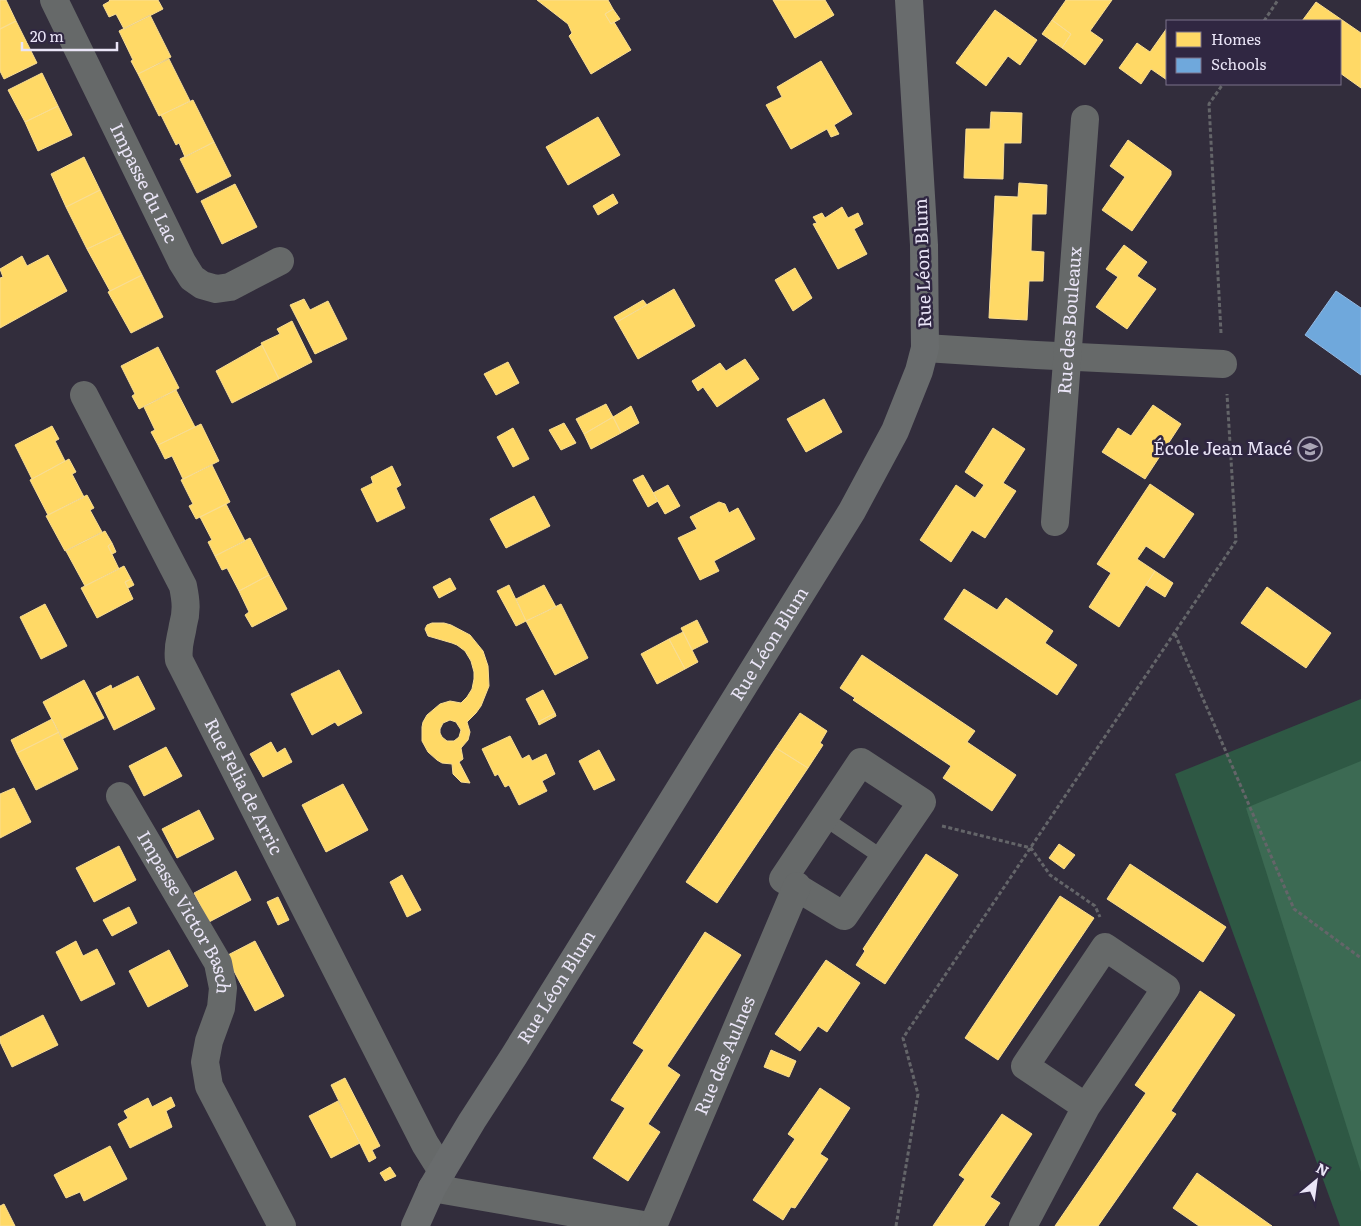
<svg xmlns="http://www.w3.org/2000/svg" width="1361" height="1226" font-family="Literata,serif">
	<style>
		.green { fill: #2e5844 }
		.forest { fill: #3c6a53 }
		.homes { fill: #ffd966; stroke: #f9dd92; fill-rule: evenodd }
		.schools { fill: #6fa8dc; stroke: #94bae4 }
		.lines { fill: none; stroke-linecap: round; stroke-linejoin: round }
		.path { stroke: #646569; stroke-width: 3; stroke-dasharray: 4 2.5; stroke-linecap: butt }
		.lane { stroke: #666969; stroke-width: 15 }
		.street { stroke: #666969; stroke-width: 28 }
		.secondary { stroke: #696c6d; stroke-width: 28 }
		.labels { text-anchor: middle; stroke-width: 5; stroke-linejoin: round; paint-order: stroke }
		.street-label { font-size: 18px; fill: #eae5f7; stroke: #302742 }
		.poi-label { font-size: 18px; fill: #eae5f7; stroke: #302742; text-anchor: end }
	</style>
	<rect width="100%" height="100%" fill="#322d3c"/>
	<path class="green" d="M1361,699V1226H1340L1175,774Z"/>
	<path class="forest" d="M1361,761V1172L1246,808Z"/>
	<path class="homes" d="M0,0H6L16,21L0,29Z
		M109,0H158L163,9L124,29L116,14L109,17L103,5L110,1Z
		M537,0H608L613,9L605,14L611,24L614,22L631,50L591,74L569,36L572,33L568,24Z
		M773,0H825L834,15L795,38Z
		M1066,0H1112L1090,31L1103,40L1085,65L1062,48L1071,34L1052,20Z
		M1316,2L1361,33V88L1340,73V21H1302Z
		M613,9L620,19L611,24L605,14Z
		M995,10L1037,40L1020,65L1008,56L986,86L956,63Z
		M150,15L171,57L138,74L131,61L133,60L119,31Z
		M1052,20L1071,34L1062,48L1042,34Z
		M16,21L37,63L4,79L0,71V29Z
		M1167,28V80L1151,69L1141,84L1119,68L1137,43L1150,52Z
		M169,59L190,101L159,116L138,74Z
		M821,61L852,114L834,125L839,134L831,137L827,129L791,149L766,105L782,97L777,87Z
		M42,73L58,106L25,122L8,90Z
		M193,100L214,142L185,157L179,143L176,145L161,115Z
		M58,106L72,135L38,151L25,122Z
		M991,112L1022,113L1021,143H1004L1003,179L964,178L966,129H990Z
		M598,117L620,155L568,185L546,147Z
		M1128,140L1171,171V175L1132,231L1102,210L1125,177L1110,166Z
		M214,142L231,176L197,193L180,159Z
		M84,157L100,190L66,207L51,174Z
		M1019,183L1047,185L1046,214H1032L1031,251L1044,252L1043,281H1029L1027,320L989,318L995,196L1018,197Z
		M235,184L257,227L222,244L201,201Z
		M100,190L121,233L87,249L66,207Z
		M613,194L618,203L598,215L593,206Z
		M842,207L848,218L858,213L863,224L854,229L867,254L838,269L813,224L817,223L813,217L822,213L825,218Z
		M121,233L142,275L110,291L87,249Z
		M1124,245L1147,262L1137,276L1156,289L1127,329L1096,307L1118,277L1106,269Z
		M48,255L67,291L0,328V278L3,277L0,269L22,256L27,266Z
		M795,268L812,298L793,311L775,280Z
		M142,275L163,317L131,333L108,292Z
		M674,289L695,326L638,359L617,322Z
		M304,299L310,310L328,301L347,339L315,354L290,305Z
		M643,300L647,305L617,322L614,317Z
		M292,321L312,362L279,379L261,343L280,334L277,329Z
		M262,345L279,379L232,403L216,371Z
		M158,347L179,388L139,409L132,396L135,394L121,366Z
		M745,359L759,379L717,407L703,387L698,391L692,381L720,363L726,371Z
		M508,362L519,383L496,395L484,374Z
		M176,390L195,427L158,445L151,432L155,430L144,407Z
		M824,399L842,432L806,452L787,419Z
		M606,404L613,417L584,434L576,419Z
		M1153,405L1181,424L1145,479L1102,452L1118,428L1131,436Z
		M631,406L639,423L621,433L613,417Z
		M613,417L621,433L591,449L584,434Z
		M564,423L576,443L561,450L549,430Z
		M201,424L219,461L183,479L172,456L165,459L158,445Z
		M52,426L59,439L55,441L65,461L32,479L15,445Z
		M513,428L529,459L513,467L497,437Z
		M993,428L1025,449L1003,483L1016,491L985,538L972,530L951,562L920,540L956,485L975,498L984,485L965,472Z
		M69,459L76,472L72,474L84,497L48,515L30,480Z
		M212,465L230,502L196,519L189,506L193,504L181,480Z
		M392,466L401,485L396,488L405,508L377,522L361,489L373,483L371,477Z
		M643,475L658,501L648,507L633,480Z
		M1150,484L1194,514L1164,558L1146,546L1137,559L1155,571L1119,627L1089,607L1111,573L1097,564Z
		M668,485L680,506L665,514L653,493Z
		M87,495L94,508L90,510L102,532L65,551L46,516Z
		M534,496L550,526L506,548L490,519Z
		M719,502L725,504L729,513L738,508L755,539L714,561L719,571L700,580L678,538L697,529L690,517Z
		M226,504L245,541L215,556L208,542L212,540L200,517Z
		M105,531L112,543L108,546L119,569L85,586L66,551Z
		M250,538L269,575L239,591L227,568L222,570L215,556Z
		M112,543L116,552L112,554L108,546Z
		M124,566L131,579L125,582L133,599L97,618L81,588Z
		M1155,571L1173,583L1165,597L1146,585Z
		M269,575L287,609L252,627L245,615L249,612L239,591Z
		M450,578L456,589L439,598L433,587Z
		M131,579L134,585L128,588L125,582Z
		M509,585L526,621L516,626L497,591Z
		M544,585L556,607L526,621L516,599Z
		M1267,587L1331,633L1306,668L1241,623Z
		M964,589L997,610L1006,598L1053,631L1045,643L1077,665L1057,695L944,619Z
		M45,604L67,646L41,659L20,617Z
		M561,604L588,658L555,675L526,621Z
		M697,620L708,642L692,650L681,628Z
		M432,623H444L451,625L470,635L483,651L488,666L489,686L481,706L476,713L467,722L470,732L468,740L461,748L463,759L459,762L470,783L461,782L453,774L452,764L442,763L437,760L428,752L422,741V727L423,722L427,715L440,704L450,701L461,703L467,697L472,689L474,679V672L471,661L465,651L457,645L452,643L428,636L425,629L427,625ZM450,720L456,722L461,730L459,737L454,741H447L442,737L440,733V729L443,723Z
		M683,632L698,662L685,669L669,639Z
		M669,639L685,669L657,684L641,654Z
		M862,655L975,731L967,742L1016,775L992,811L943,778L951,766L853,700L855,698L840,688Z
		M339,670L362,713L338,726L335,722L312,735L291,694Z
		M138,676L155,709L114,730L96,693L111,685L112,689Z
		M84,680L104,718L62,739L43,702Z
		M543,690L555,713L538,722L526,699Z
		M555,713L556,716L539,725L538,722Z
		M800,713L827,731L820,743L823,745L808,768L776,748Z
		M52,719L59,732L17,753L11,740Z
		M59,732L78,769L36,790L17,753Z
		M510,736L522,759L529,755L532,761L546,754L555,774L542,781L547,791L519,805L509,785L505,787L498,774L495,776L482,749Z
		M271,742L277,753L285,748L292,762L263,777L250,754Z
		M166,747L182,776L144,796L129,766Z
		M776,748L808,768L717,903L686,882Z
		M599,750L615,780L594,790L579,761Z
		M343,784L368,830L326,852L302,805Z
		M14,788L31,822L0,838V794Z
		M199,810L214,839L177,858L162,829Z
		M1059,844L1075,855L1064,869L1049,858Z
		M119,846L136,880L94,902L76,868Z
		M926,854L958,875L885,984L856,965L865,951L863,949Z
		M1130,864L1226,927L1203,962L1107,899Z
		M236,871L251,900L209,922L194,893Z
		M402,875L421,910L407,917L390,882Z
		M1060,896L1094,918L998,1060L965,1038Z
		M278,897L289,920L278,925L267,902Z
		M129,907L137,923L112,936L103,920Z
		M705,932L741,955L667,1066L680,1075L648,1124L660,1132L628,1181L593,1158L625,1108L611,1100L644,1050L633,1043Z
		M76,941L83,956L97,949L115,984L81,1001L56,952Z
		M255,941L284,996L255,1011L226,956Z
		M169,950L188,986L148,1007L129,971Z
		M826,960L860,983L827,1032L818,1026L800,1051L775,1034Z
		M1200,991L1235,1015L1171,1111L1176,1114L1098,1226H1055L1146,1093L1135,1085Z
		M43,1015L58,1045L12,1067L0,1042V1037Z
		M771,1050L796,1061L789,1077L764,1067Z
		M345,1078L380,1146L372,1150L376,1158L369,1162L331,1085Z
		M820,1088L850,1108L820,1154L828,1159L795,1208L791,1207L783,1220L753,1200L795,1139L788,1134Z
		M171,1097L175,1106L166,1111L172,1127L130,1148L118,1124L128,1118L124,1111L148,1098L152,1107Z
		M338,1101L360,1143L331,1158L309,1116Z
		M1002,1114L1032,1134L990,1197L1000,1203L984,1226H933L965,1179L959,1175Z
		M110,1146L127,1179L84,1201L80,1192L66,1198L54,1175Z
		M390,1167L396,1176L385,1181L380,1173Z
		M1197,1173L1272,1226H1199L1173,1208Z
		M4,1204L15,1226H0V1206Z"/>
	<path class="schools" d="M1336,291L1361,308V375L1305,335Z"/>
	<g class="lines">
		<path class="path" d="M1264,21L1278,0
			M1221,333L1209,104L1223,84
			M1175,634L1294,909L1361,958
			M942,826L1031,848L1050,875L1095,906L1100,917
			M896,1226L918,1094L903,1038L1236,541L1227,394"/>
		<path class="lane" d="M824,818L883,858"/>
		<g class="street">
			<path id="s1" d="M54,0L182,262L192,278L202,285L216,289L230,287L280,261"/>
			<path d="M925,348L1036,355L1223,364"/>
			<path id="s2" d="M84,395L183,586C186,601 187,611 183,625C181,639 177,645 179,660L425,1144L442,1171"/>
			<path id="s3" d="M1055,522L1085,119"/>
			<path d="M861,762L922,802L844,916L783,879Z"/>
			<path id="s4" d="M120,796L218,963L223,988L221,1008L209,1041L205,1062L209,1086L282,1226"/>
			<path d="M432,1188L649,1226"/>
			<path id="s5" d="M653,1226L797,886"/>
			<path d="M1023,1226L1086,1107L1166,988L1105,947L1025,1066L1086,1107"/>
		</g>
		<path class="secondary" id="s6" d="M415,1226L432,1188L442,1171L472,1121L514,1056L852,511L895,431L919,371L925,348L924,245L909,0"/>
	</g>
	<defs>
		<g id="school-ring" transform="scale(1.25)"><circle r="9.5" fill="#302742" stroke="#aaa5b6" stroke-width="1.5"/><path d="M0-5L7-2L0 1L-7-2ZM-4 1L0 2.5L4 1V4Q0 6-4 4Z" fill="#aaa5b6"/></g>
	</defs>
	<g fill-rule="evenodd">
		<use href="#school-ring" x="1310" y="449"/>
	</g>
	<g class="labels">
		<g class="street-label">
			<text dy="6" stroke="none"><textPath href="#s1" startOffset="204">Impasse du Lac</textPath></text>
			<text transform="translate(923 263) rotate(-92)" y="6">Rue Léon Blum</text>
			<text dy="6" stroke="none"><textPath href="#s3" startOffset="202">Rue des Bouleaux</textPath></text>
			<text dy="6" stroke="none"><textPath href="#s6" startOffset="682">Rue Léon Blum</textPath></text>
			<text dy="6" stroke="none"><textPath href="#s2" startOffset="432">Rue Felia de Arric</textPath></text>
			<text dy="6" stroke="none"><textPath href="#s4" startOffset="134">Impasse Victor Basch</textPath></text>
			<text dy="6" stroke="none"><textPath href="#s6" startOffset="278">Rue Léon Blum</textPath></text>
			<text dy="6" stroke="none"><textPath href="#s5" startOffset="185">Rue des Aulnes</textPath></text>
		</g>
		<g class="poi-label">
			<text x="1292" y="455">École Jean Macé</text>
		</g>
	</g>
	<rect x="1166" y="20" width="175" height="65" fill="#302742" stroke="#7a738a"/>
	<rect x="1176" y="32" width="25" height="15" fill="#ffd966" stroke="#7a738a"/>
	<text x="1211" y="45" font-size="15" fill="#eae5f7">Homes</text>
	<rect x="1176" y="58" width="25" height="15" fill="#6fa8dc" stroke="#7a738a"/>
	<text x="1211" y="70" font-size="15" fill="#eae5f7">Schools</text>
	<g transform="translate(1316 1181) rotate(29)" stroke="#302742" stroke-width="4" paint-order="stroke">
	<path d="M0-4L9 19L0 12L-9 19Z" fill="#eae5f7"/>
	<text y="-8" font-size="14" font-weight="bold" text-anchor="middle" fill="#eae5f7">N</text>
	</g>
	<path d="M22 42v8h95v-8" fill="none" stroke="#eae5f7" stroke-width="2.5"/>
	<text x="30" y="42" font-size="15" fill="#eae5f7" stroke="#302742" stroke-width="4" paint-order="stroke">20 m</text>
</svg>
